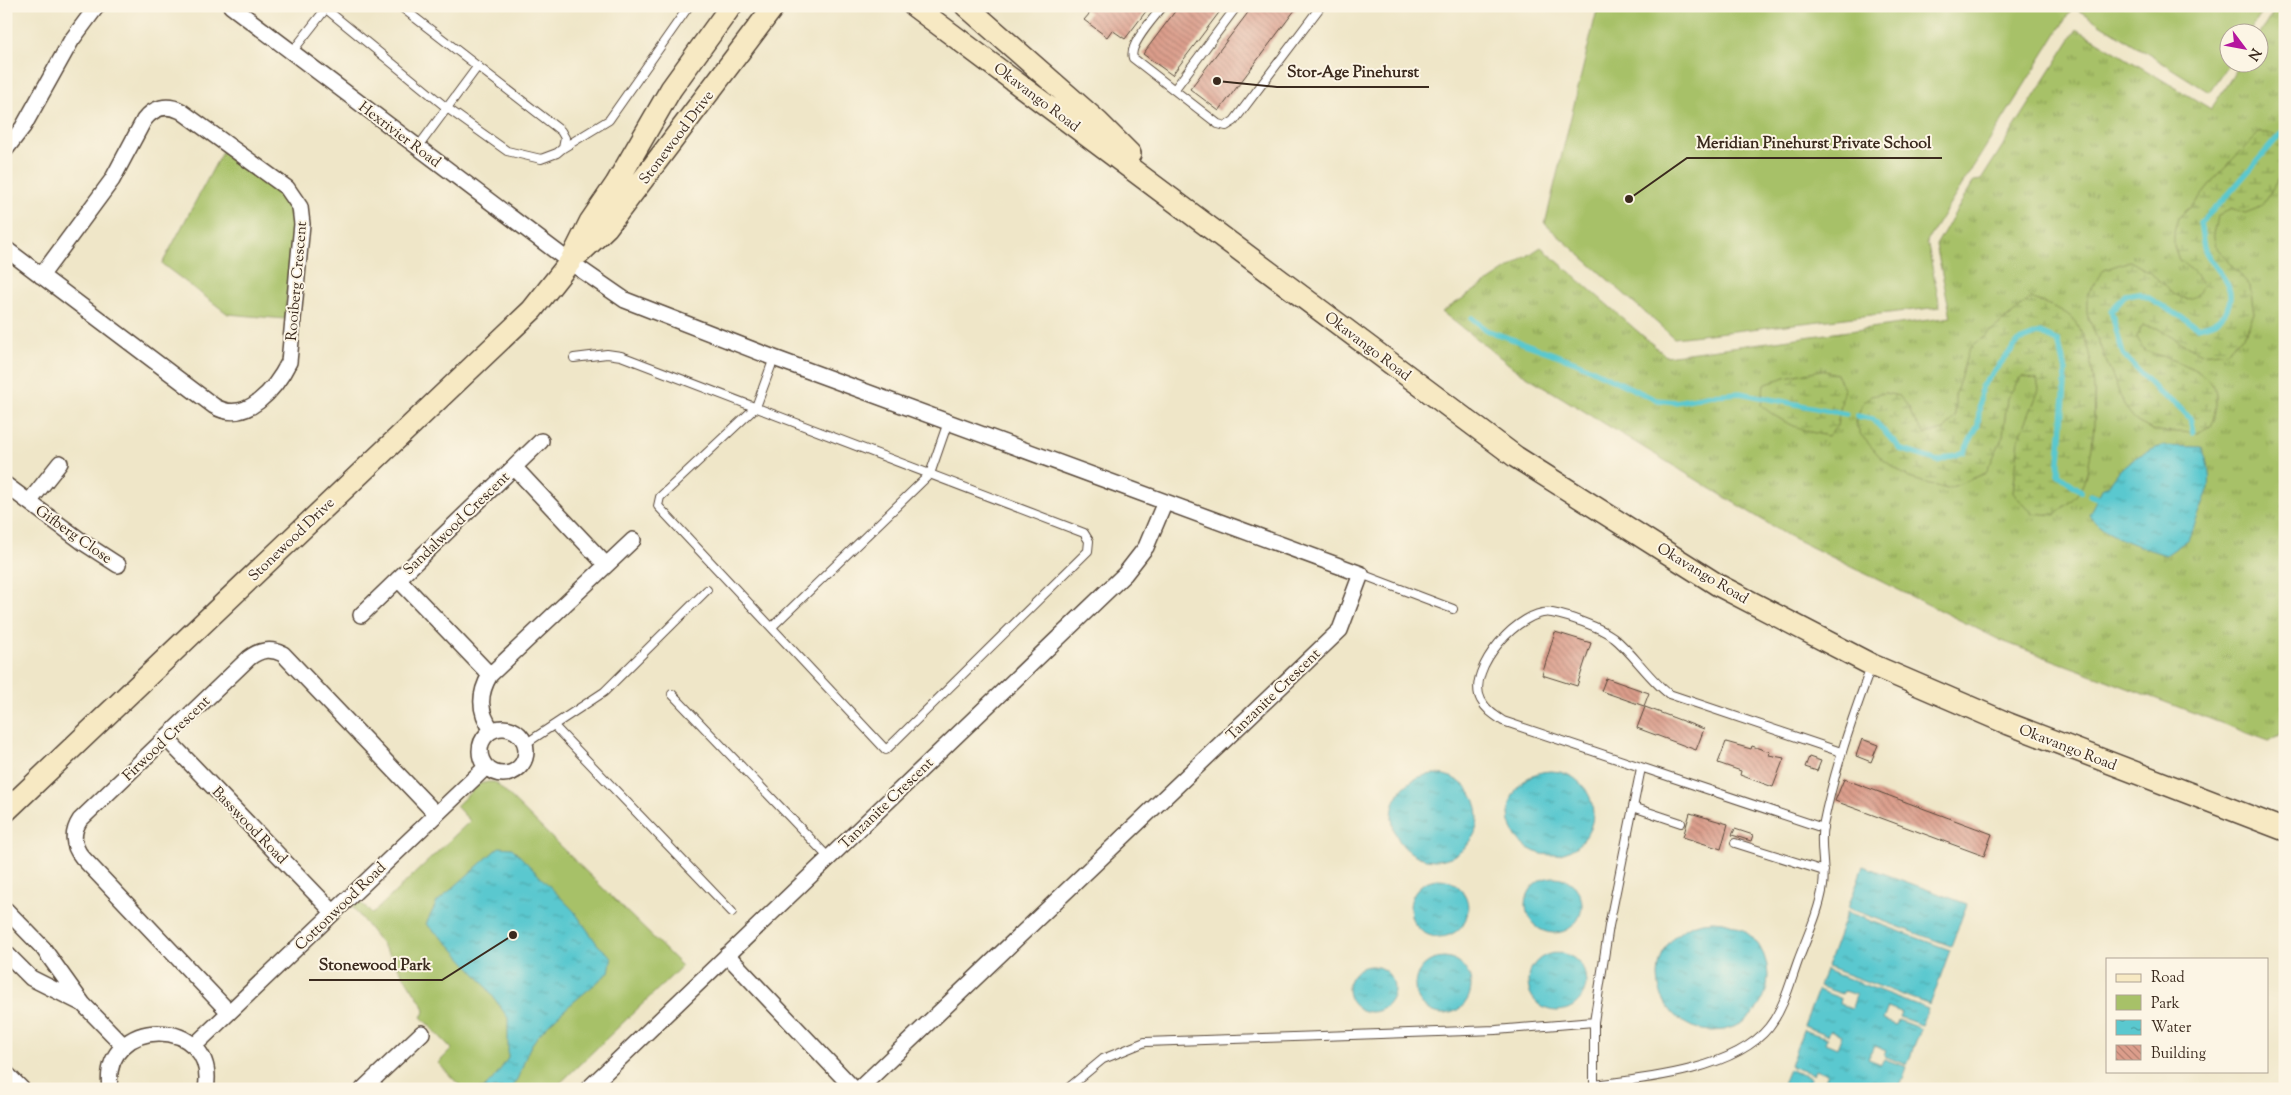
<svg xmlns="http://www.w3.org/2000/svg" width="2291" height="1095" font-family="'Sorts Mill Goudy',serif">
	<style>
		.grass { fill: url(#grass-tufts); stroke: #717643 }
		.wetland { fill: url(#wetland-marsh); stroke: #717643 }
		.park { fill: #a7c168; stroke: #717643 }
		.water { fill: url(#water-ripples); stroke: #4a7976 }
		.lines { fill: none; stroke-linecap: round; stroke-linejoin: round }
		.stream { stroke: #5ac8cf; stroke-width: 5.5 }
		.building { fill: url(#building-back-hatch) }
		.lane-casing { stroke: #564638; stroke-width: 10 }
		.street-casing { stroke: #564638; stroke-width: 18 }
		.secondary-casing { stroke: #564638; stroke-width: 24 }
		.lane { stroke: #fff; stroke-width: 8 }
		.street { stroke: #fff; stroke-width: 15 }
		.secondary { stroke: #f7e9c3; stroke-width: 21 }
		.labels { text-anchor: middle; stroke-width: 4; stroke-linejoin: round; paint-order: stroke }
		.street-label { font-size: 15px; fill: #3b2a1e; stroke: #fcf5e5 }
		.leader { fill: none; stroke: #3b2a1e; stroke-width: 2 }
		.callout-dot { fill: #3b2a1e; stroke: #fcf5e5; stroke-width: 2 }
		.callout-label { font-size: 16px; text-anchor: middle; font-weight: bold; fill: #3b2a1e; stroke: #fcf5e5; stroke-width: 4; stroke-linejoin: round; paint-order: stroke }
	</style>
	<defs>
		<pattern id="grass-tufts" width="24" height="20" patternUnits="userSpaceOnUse" patternTransform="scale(1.25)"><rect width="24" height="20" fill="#a7c168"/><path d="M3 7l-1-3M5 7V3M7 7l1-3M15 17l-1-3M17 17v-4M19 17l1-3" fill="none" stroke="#899d55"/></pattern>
		<pattern id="wetland-marsh" width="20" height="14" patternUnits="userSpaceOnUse" patternTransform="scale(1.25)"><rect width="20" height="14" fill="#a7c168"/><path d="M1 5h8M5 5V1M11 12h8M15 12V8" fill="none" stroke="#899d55"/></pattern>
		<pattern id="water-ripples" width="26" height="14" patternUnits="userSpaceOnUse" patternTransform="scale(1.25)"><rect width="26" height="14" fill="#5ac8cf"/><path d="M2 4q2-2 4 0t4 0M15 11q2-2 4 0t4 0" fill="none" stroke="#4ca3a7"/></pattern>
		<pattern id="building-back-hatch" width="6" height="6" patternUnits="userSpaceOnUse" patternTransform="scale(1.25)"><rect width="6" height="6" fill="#db9d8b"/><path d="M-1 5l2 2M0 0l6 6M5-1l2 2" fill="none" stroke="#b38071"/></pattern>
	</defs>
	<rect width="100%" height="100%" fill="#fcf5e5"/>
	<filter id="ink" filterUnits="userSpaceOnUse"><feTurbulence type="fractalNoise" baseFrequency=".02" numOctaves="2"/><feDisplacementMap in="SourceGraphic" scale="10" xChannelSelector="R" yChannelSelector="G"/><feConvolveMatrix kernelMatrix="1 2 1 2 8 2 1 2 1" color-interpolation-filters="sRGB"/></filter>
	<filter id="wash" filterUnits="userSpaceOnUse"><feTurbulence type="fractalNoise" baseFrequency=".0096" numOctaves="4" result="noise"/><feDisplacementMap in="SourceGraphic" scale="20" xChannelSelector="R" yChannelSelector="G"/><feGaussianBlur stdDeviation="1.12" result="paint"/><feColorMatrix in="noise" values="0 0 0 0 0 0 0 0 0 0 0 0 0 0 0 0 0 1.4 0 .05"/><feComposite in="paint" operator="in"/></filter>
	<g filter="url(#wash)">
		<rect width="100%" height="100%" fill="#efe6c8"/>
		<path class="grass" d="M2277,6H2285V732L2269,741L2002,641L1787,535L1515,369L1442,312L1541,247L1666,356L1951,317L1936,245L1974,181L1981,180L2077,29L2211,109L2241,63L2258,62L2259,35Z"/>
		<path class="wetland" d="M2259,133H2271L2285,140V168L2261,207L2245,213L2232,208L2217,217L2213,233L2216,247L2250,286L2254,313L2245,334L2227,351L2204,354L2178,341L2157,328L2143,326L2136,336L2145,351C2165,357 2213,370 2216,394C2217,404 2214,415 2212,425L2197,433L2154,431L2137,422L2125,407L2087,314V295L2103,270L2130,261C2138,266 2147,270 2154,276C2168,288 2190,315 2203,285L2194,272L2179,260L2174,246V231L2178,218L2195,203L2217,175Z
			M2031,298C2043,303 2061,308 2072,318C2102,348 2098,447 2083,484C2078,497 2065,506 2055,515L2032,513L2013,493L2019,439L2039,390L2037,380L2022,376L2007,398L2003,436L1986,473L1947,489L1909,478L1882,459L1861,435L1855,423L1863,403L1871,396L1885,393L1899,396L1909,407L1913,419L1925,434L1944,430L1955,417V396L1969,349Z
			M1821,370L1837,374L1844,388L1837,426L1828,436C1805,432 1779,422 1761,405L1764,385L1785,377Z"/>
		<path class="park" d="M1601,6H2267L2249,32H2228L2229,63L2209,92L2073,7L1927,241L1940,307L1674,338L1545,224L1596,14Z
			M222,152L286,198L294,211L285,319L228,314L162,264Z
			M488,782H495L682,966L554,1089H463L438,1063L452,1049L421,1017L425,1011L423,1005L390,955L352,906L358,900L372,914L470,821L456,806L479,784Z"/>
		<path class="water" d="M2161,446L2202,447C2207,461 2211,473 2209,488L2189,539L2166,555C2144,548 2099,535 2089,514L2103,487L2109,485C2123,462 2136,456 2161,446Z
			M1509 813a42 42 0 1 1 84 0a42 42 0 1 1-84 0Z
			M1392 817a43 43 0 1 1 86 0a43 43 0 1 1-86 0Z
			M499,847L512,848L574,911L598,945L612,957L609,972C588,991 547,1021 532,1044C523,1058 523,1075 510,1089H483L496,1076L508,1058V1018L482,981L450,945L426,924L437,902Z
			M1863,866L1967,904L1951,946L1848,908Z
			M1526 905a28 28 0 1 1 56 0a28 28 0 1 1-56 0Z
			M1410 908a29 29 0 1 1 58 0a29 29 0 1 1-58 0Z
			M1847,912L1950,950L1930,1005L1827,967Z
			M1658 976a55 55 0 1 1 110 0a55 55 0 1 1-110 0Z
			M1528 982a29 29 0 1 1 58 0a29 29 0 1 1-58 0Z
			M1415 986a28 28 0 1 1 56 0a28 28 0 1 1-56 0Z
			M1348 989a23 23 0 1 1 46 0a23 23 0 1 1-46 0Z
			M1825,970L1928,1009L1922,1025L1899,1017L1901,1012L1888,1007L1883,1020L1896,1025L1898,1020L1921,1029L1907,1065L1884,1056L1886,1051L1874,1046L1868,1059L1881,1064L1884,1059L1907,1067L1899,1089H1867L1859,1086L1857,1089H1781L1789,1069L1811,1078L1810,1082L1823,1087L1827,1074L1815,1069L1813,1074L1790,1066L1803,1030L1827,1038L1825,1043L1837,1048L1842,1035L1830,1030L1827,1035L1804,1026L1818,990L1840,998L1839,1004L1852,1008L1856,995L1844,991L1842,994L1819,986Z"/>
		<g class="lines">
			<path class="stream" d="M1472,318L1486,330L1576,362L1656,400L1676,402L1712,395L1740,393L1846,414
				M1857,416L1873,419L1900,449L1938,461L1964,452L1978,425L1981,387L2019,341L2040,333L2058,341L2066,371L2058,474L2081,491
				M2193,433L2190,418L2176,404L2158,392L2123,354L2111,311L2125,295L2138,293L2149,298L2198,327C2211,324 2221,321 2227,309C2239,285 2214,270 2205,250C2202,242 2202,231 2200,223L2226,197L2285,129
				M2090,495L2104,501"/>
		</g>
		<g id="blocks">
			<path class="building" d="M1081,6H1150L1125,39L1112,30L1107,37L1084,20L1090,13Z
				M1179,6H1224L1172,75L1143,54Z
				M1253,6H1298L1219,111L1190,89Z
				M1555,632L1591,643L1577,686L1542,675Z
				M1606,678L1649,693L1644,706L1601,691Z
				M1645,707L1704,729L1696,750L1637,728Z
				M1862,739L1878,745L1871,762L1856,756Z
				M1726,742L1751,749L1752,746L1770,752L1769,755L1784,758L1773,787L1740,775L1741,771L1718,763Z
				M1809,757L1821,761L1817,771L1805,767Z
				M1844,779L1992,834L1984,856L1835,801Z
				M1690,813L1728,824L1721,849L1683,837Z
				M1735,829L1753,835L1751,841L1732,835Z"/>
		</g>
	</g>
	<g filter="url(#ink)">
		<use href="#blocks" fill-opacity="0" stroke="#564638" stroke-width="1"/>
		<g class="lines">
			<g class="lane-casing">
				<path id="lane" d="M1163,6C1155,17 1128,45 1133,58L1218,124L1226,126L1234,121L1321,6
					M326,9L447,108L507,151L541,159L557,153L563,148L565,138L561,131L400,6
					M292,52L328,6
					M1174,90L1237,6
					M418,147L478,66
					M563,148L609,120L689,6
					M574,358L607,354L621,356L1084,533L1089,541L1088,551L886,750L658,506L660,497L756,407L774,358
					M1361,574L1453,609
					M772,627L930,474L948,422
					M672,694L829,858
					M554,726L732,912
					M525,744L604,692L707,590
					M1633,807L1681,823
					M1823,828L1503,721C1494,715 1486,710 1481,700C1465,670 1521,607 1552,613C1568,616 1600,627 1613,637C1634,654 1648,678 1669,694L1841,752
					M1735,843L1824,871
					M1594,1085C1645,1079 1735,1070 1769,1027C1784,1008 1790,983 1798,961C1807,937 1819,912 1823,886C1826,866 1819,845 1823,826C1834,771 1852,719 1871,667
					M1067,1089L1103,1059L1145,1042L1496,1030L1594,1022
					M1594,1089V1022L1609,926L1641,768"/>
			</g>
			<g class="street-casing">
				<path id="street" d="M231,6L570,262L625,300L774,358L1361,574L1340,630L859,1089
					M6,149L23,127L71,41L97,6
					M6,249L214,406C246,426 276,388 289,362L302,224L300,207L287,188L181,111C167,104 154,107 144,120L112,180L41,276
					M514,467L606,565
					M6,485L84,543L118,565
					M29,502L60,463
					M398,579L490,675C478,695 479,712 492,730
					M361,615L541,441
					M490,675L633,540
					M480 751a23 23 0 1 1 46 0a23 23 0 1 1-46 0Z
					M166,738L333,912
					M6,910L43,948L83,1004L124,1046
					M6,953L31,978L81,1003
					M727,955L854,1089
					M229,1012L82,857C72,845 72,832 80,820L249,658C261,649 271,648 283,654L436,814
					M194,1046L486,767
					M6,1073L22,1089
					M110,1089C100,1014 219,1015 206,1089
					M363,1089L422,1033
					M588,1089L1125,574L1146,547L1165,502"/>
			</g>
			<g class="secondary-casing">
				<path id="secondary" d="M914,6L1516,457L1718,585L1872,665L2009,724L2285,830
					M966,6L1098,122L1130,154
					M580,253L607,227L774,6
					M6,811L532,310L570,262L590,222L616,184L671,89L731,6"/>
			</g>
			<use href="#lane" class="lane"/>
			<use href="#street" class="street"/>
			<use href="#secondary" class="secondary"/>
		</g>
	</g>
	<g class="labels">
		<g class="street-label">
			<text transform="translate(1037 97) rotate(37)" y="5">Okavango Road</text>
			<text transform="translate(400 134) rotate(37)" y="5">Hexrivier Road</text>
			<text transform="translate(676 137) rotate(-53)" y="5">Stonewood Drive</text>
			<text transform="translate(296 281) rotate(-85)" y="5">Rooiberg Crescent</text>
			<text transform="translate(1368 346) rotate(37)" y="5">Okavango Road</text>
			<text transform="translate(456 523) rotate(-44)" y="5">Sandalwood Crescent</text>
			<text transform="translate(74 534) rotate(35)" y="5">Gifberg Close</text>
			<text transform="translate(291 539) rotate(-44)" y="5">Stonewood Drive</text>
			<text transform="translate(1703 573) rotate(31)" y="5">Okavango Road</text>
			<text transform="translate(1273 694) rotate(-44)" y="5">Tanzanite Crescent</text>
			<text transform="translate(166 738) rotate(-44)" y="5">Firwood Crescent</text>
			<text transform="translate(2068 747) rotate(21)" y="5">Okavango Road</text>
			<text transform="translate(886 803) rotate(-44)" y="5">Tanzanite Crescent</text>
			<text transform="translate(250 825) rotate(46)" y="5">Basswood Road</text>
			<text transform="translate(340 906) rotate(-44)" y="5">Cottonwood Road</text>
		</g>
	</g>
	<path class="leader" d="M1217 81L1277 87H1429M1629 199L1687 158H1942M513 935L442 980H309"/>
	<g class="callout-dot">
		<circle cx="1217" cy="81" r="5"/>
		<circle cx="1629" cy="199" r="5"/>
		<circle cx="513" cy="935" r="5"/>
	</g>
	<g class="callout-label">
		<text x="1353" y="77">Stor-Age Pinehurst</text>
		<text x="1814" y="148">Meridian Pinehurst Private School</text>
		<text x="375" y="970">Stonewood Park</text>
	</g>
	<rect width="2291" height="1095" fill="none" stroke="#fcf5e5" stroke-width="25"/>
	<rect x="2106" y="958" width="162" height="115" fill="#fcf5e5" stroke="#afa495"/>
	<rect x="2116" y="974" width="25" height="8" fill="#f7e9c3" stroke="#afa495"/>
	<text x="2151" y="982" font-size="15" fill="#3b2a1e">Road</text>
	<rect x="2116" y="995" width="25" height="15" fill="#a7c168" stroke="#afa495"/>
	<text x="2151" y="1008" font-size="15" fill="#3b2a1e">Park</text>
	<rect x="2116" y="1020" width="25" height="15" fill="url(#water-ripples)" stroke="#afa495"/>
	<text x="2151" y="1032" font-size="15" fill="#3b2a1e">Water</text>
	<rect x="2116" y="1045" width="25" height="15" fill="url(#building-back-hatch)" stroke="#afa495"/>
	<text x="2151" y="1058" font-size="15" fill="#3b2a1e">Building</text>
	<g transform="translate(2244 48) rotate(122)"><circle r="24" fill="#fcf5e5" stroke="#afa495"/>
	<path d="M0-4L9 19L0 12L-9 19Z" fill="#b5179e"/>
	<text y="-8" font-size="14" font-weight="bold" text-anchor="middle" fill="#3b2a1e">N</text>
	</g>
</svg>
